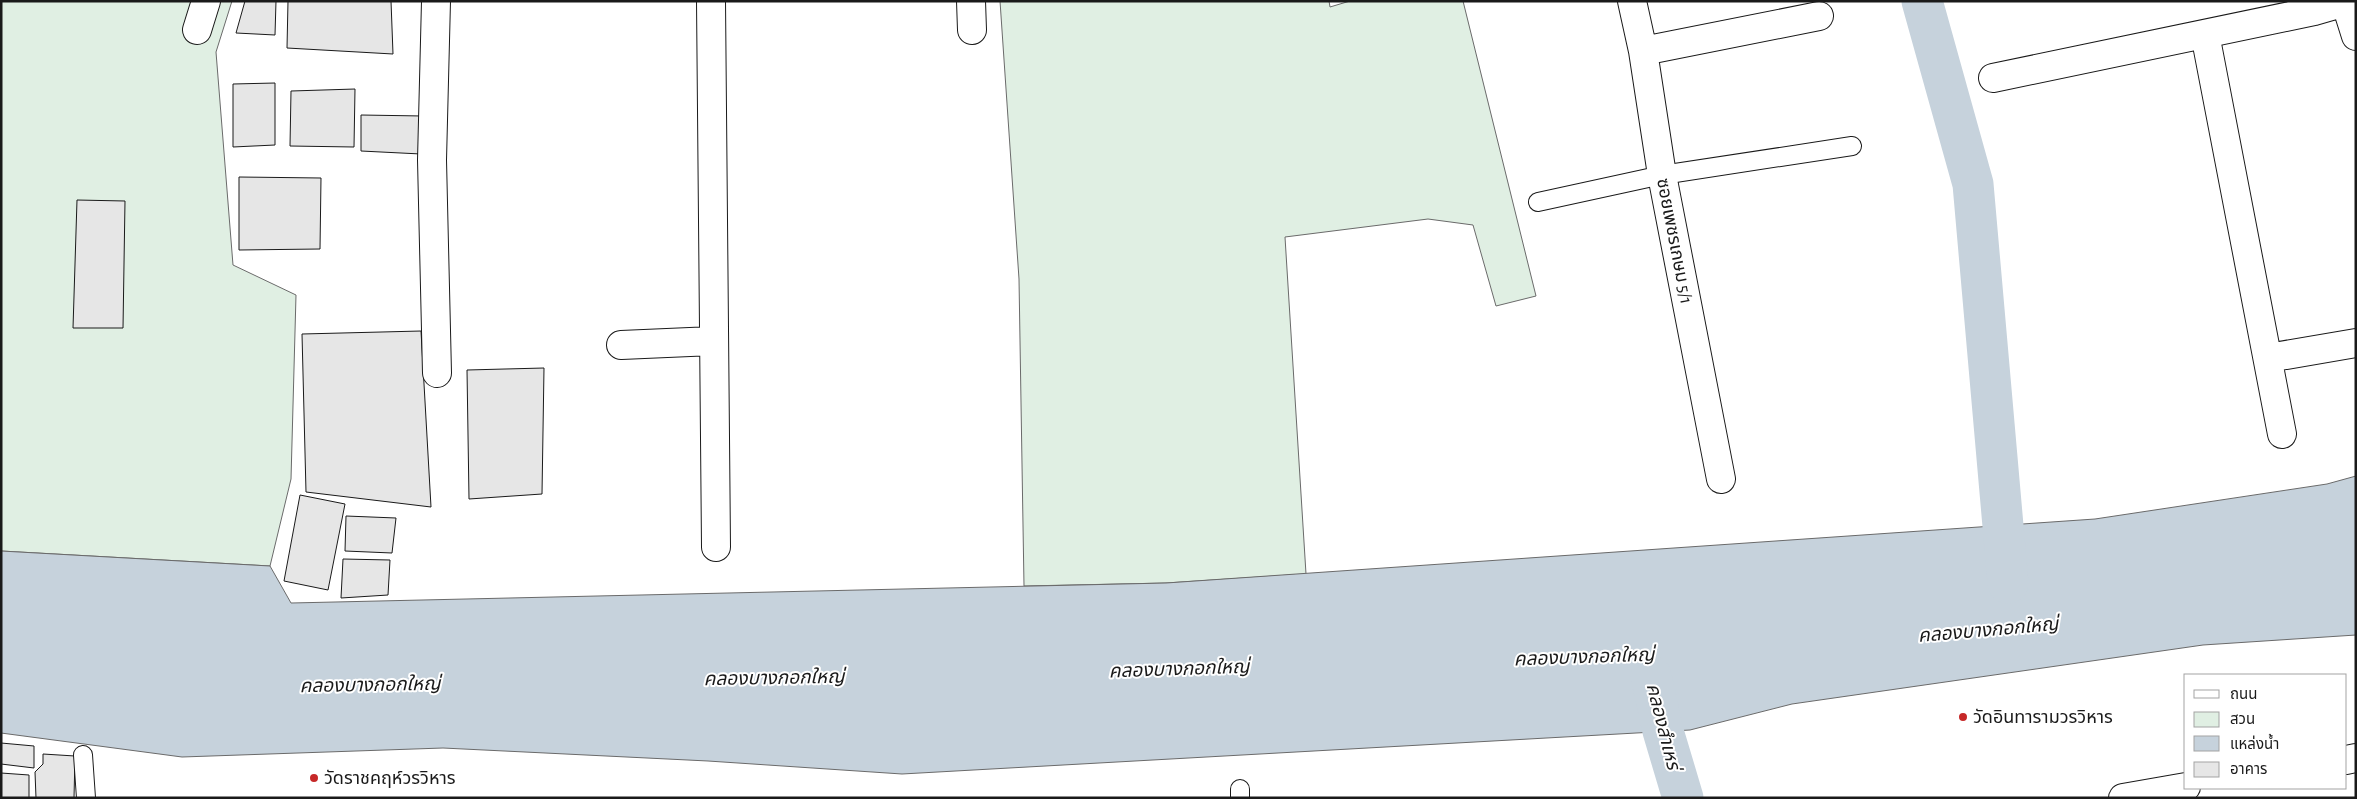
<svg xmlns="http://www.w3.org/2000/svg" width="2357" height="799" font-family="'Alegreya Sans','Noto Sans Thai',sans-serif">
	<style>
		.green { fill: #e0efe3; stroke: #6a6a6a }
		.water { fill: #c6d2dc; stroke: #6a6a6a }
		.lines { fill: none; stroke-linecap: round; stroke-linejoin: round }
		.canal { stroke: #c6d2dc; stroke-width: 41 }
		.building { fill: #e6e6e6; stroke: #1a1a1a }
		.service-casing { stroke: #1a1a1a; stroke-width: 20 }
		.minor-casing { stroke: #1a1a1a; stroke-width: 30 }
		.service { stroke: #fff; stroke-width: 18 }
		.minor { stroke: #fff; stroke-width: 28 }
		.poi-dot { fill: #c62828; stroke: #fff; stroke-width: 2 }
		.labels { text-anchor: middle; stroke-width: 4; stroke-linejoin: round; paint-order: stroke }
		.street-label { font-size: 18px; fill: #1a1a1a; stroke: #fff }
		.poi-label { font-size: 18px; fill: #1a1a1a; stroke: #fff; text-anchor: start }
		.water-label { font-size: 19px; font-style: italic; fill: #1a1a1a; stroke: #fff }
	</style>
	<rect width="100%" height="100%" fill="#fff"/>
	<path class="green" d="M1,1H232L216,52L233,265L296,295L291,479L270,566L1,551Z
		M1000,1H1329L1330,7L1350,1H1463L1536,296L1496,306L1473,225L1428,219L1285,237L1306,574L1166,583L1024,586L1019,279Z"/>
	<path class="water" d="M2356,476V635L2203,645L1792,704L1690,730L902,774L708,761L443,748L182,757L1,733V551L270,566L291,603L1166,583L2095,519L2327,484Z"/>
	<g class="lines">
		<path class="canal" d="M1922,1L1973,184L2008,583
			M1651,676L1663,731L1683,798"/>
	</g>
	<path class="building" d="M245,1H276L275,35L236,33Z
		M288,1H391L393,54L287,48Z
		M275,83V145L233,147V84Z
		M355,89L354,147L290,146L291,91Z
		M361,115L423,116L421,154L361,151Z
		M239,177L321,178L320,249L239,250Z
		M77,200L125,201L123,328H73Z
		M421,331L431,507L306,492L302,334Z
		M544,368L542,494L469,499L467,370Z
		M300,495L345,504L328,590L284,581Z
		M346,516L396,518L392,553L345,551Z
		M343,559L390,560L388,595L341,598Z
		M1,743L34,746V768L1,764Z
		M43,754L75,756L74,798H36L35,772L43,764Z
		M1,773L29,775V798H1Z"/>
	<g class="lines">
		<g class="service-casing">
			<path id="service" d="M1538,202L1662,175L1852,146
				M83,755L86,798
				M1240,789V798"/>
		</g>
		<g class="minor-casing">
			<path id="minor" d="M436,1L432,160L437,373
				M711,1L716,547
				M971,1L972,30
				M1632,1L1643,51L1662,175L1721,479
				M2345,1L2356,36
				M197,30L206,1
				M2205,34L2282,434
				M1643,51L1819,16
				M1993,78L2314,11L2345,2
				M621,345L713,341
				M2268,358L2356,343
				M2346,760L2356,758
				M2123,798L2186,787"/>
		</g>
		<use href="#service" class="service"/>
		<use href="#minor" class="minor"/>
	</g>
	<g class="poi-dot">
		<circle cx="1963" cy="717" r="5"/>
		<circle cx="314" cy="778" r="5"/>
	</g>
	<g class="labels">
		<g class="street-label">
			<text transform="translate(1675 241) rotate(79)" y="6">ซอยเพชรเกษม 5/1</text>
		</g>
		<g class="poi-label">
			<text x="1973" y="723">วัดอินทารามวรวิหาร</text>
			<text x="324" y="784">วัดราชคฤห์วรวิหาร</text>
		</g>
		<g class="water-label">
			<text transform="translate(1988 629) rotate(-5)" y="7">คลองบางกอกใหญ่</text>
			<text transform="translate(1584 656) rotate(-2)" y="7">คลองบางกอกใหญ่</text>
			<text transform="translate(1179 668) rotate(-2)" y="7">คลองบางกอกใหญ่</text>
			<text transform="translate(774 677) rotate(-1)" y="7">คลองบางกอกใหญ่</text>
			<text transform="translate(370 684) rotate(-1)" y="7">คลองบางกอกใหญ่</text>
			<text transform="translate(1664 726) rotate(76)" y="7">คลองสำเหร่</text>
		</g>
	</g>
	<rect width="2357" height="799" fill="none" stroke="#1a1a1a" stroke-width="5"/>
	<rect x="2184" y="674" width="162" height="115" fill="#ffffff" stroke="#a3a3a3"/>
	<rect x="2194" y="690" width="25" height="8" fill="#ffffff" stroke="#a3a3a3"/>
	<text x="2230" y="699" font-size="15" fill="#1a1a1a">ถนน</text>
	<rect x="2194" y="712" width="25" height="15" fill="#e0efe3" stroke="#a3a3a3"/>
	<text x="2230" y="724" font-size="15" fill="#1a1a1a">สวน</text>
	<rect x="2194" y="736" width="25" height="15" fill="#c6d2dc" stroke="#a3a3a3"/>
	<text x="2230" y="749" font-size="15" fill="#1a1a1a">แหล่งน้ำ</text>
	<rect x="2194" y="762" width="25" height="15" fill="#e6e6e6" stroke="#a3a3a3"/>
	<text x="2230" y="774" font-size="15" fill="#1a1a1a">อาคาร</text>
</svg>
